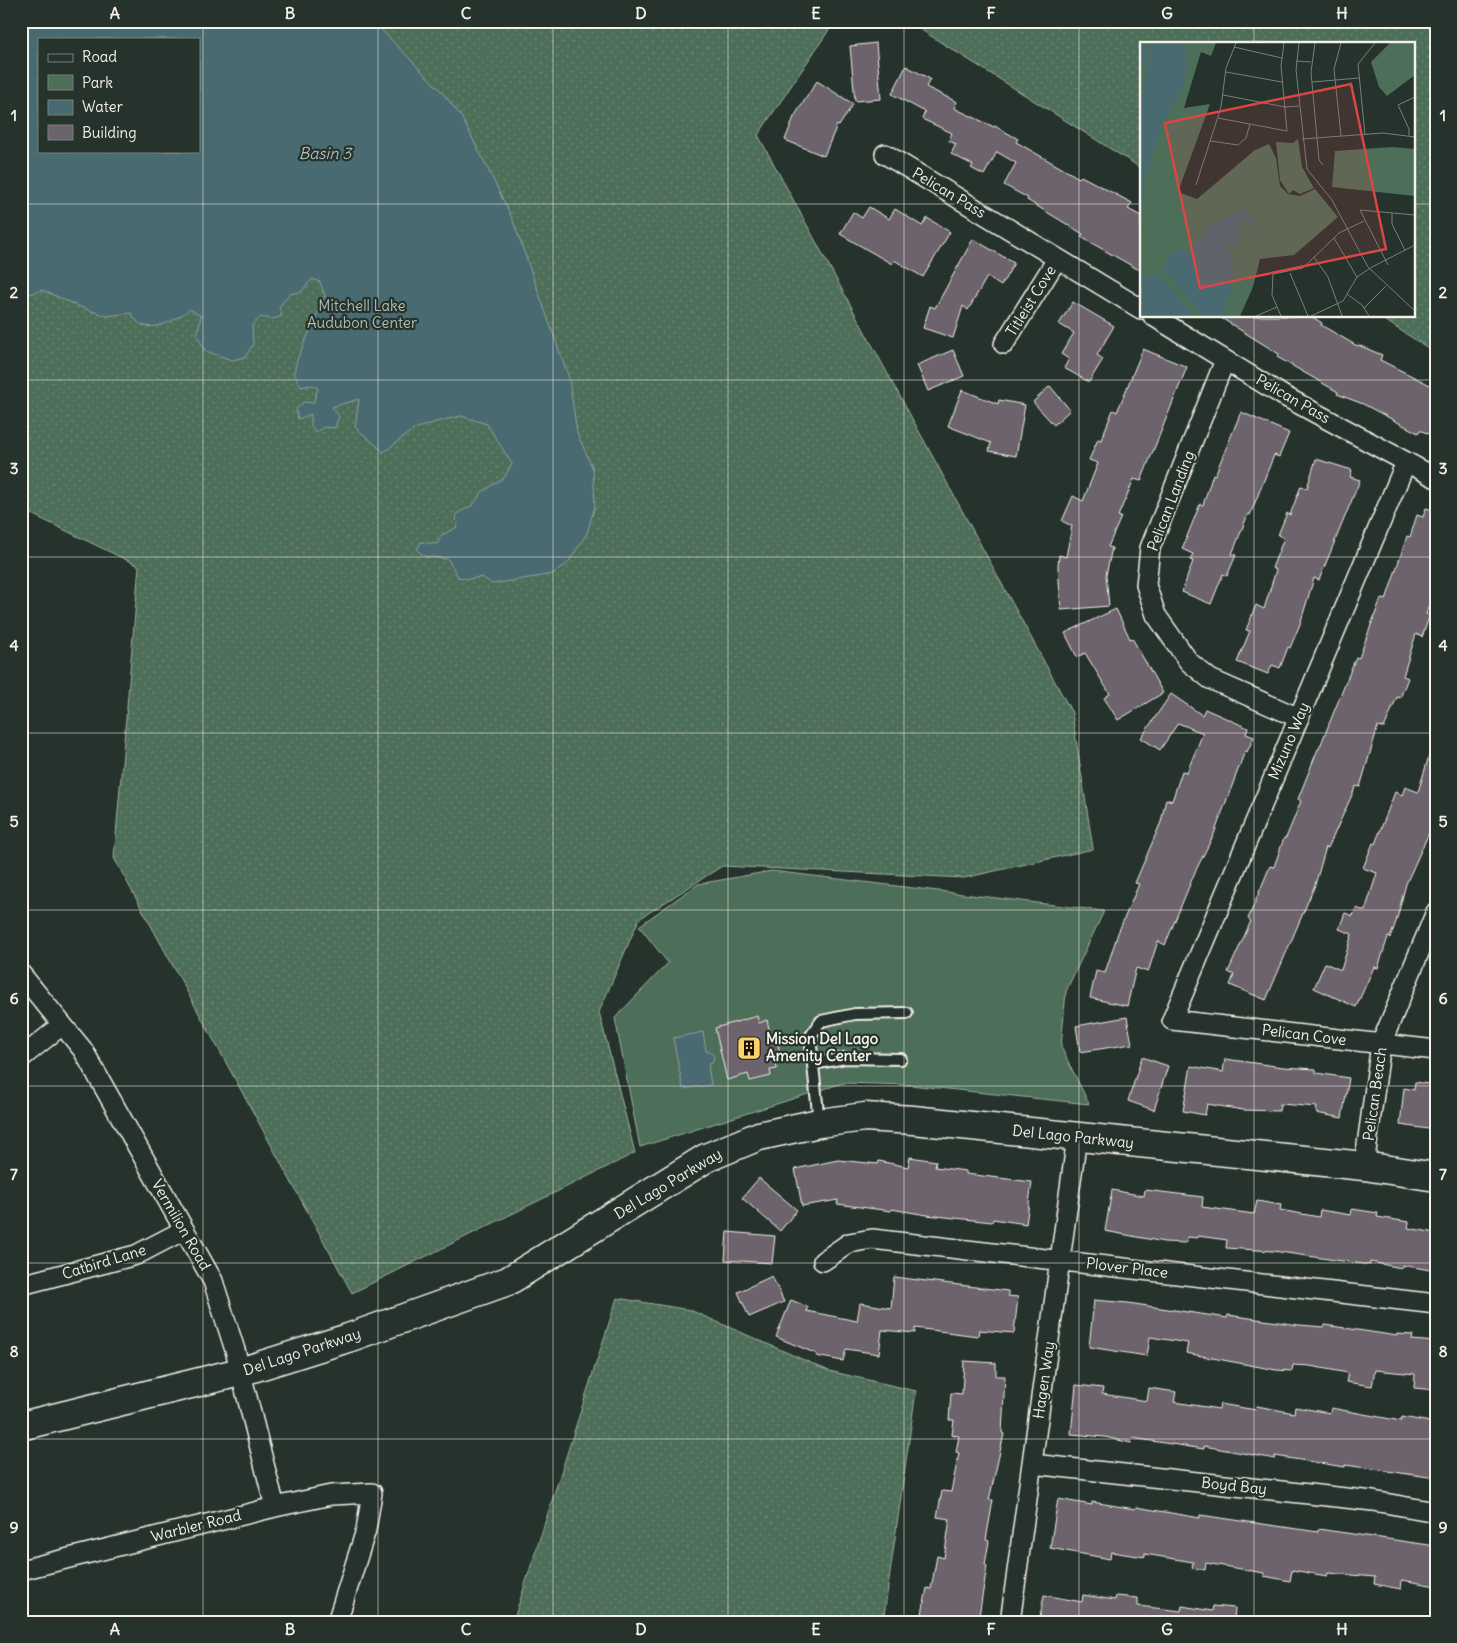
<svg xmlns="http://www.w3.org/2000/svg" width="1457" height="1643" font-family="Delius,sans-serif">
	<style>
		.grass { fill: url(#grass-dots); stroke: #a0b0a0; fill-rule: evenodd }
		.park { fill: #4d6e59; stroke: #a0b0a0 }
		.water { fill: #4a6a71; stroke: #8ea0a1; fill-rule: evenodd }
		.building { fill: #6c646c; stroke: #f4f1e8 }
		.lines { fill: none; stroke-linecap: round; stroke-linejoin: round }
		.lane-casing { stroke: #f4f1e8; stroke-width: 14 }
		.street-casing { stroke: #f4f1e8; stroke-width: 22 }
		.secondary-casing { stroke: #f4f1e8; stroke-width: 31 }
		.lane { stroke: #26332d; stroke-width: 10 }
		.street { stroke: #26332d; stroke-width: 19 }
		.secondary { stroke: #26332d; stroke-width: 28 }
		.grid { fill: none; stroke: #f4f1e8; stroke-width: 1; stroke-opacity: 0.55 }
		.labels { text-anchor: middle; stroke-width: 4.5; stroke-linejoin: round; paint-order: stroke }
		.street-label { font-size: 15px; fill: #f4f1e8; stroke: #26332d }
		.park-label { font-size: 15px; fill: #b1bdaf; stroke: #26332d }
		.poi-label { font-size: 15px; font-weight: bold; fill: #f4f1e8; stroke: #26332d; text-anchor: start }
		.water-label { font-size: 16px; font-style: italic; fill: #b0bbb8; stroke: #26332d }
		.inset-road { fill: none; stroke: #787f78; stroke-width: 1 }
		.view { fill: #da4645; fill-opacity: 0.15; stroke: #da4645; stroke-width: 2.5 }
		.inset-edge { fill: none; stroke: #f4f1e8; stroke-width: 2.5 }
		.neatline { fill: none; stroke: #f4f1e8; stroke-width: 2 }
		.grid-label { font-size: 16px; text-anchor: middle; font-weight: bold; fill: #f4f1e8 }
	</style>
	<defs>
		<pattern id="grass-dots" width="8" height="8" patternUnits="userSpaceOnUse" patternTransform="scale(1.25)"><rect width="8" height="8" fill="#4d6e59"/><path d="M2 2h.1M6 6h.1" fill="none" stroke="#678371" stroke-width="1.8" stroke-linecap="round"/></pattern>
	</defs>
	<rect width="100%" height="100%" fill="#26332d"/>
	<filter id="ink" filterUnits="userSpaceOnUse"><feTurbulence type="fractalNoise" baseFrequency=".02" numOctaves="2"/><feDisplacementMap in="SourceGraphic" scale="10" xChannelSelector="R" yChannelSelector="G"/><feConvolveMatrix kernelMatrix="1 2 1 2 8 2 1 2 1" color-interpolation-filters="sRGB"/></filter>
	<g filter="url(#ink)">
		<path class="grass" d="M21,21H835L758,135L1072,713L1093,849L964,878L722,866L639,919L599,1012L635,1153L352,1293L114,858L139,566L21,509ZM39,39H199V151H39Z
			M907,21H1436V353L1378,316H1413V44H1141V168Z
			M617,1298L690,1310L829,1371L916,1391L883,1622H513Z"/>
		<path class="park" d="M772,871L1104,911L1066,991L1061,1047L1089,1104L910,1085L843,1083L640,1147L615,1018L668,963L639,926L698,884Z"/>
		<path class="water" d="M21,21H373L441,91L461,116L487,167L512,218L569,378L577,433L593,469L595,506L587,533L568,563L553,574L492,584L482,577L468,579L458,577L448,559L424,556L417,550L421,542L437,544L442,535L457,527L456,514L473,505L482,492L504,478L512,464L487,424L461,416L439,421L414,429L384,452L355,427L359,399L332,407L339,416L335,428L324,427L316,432L311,426V414L298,419L296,409L304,402L313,403L318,388L312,385L301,387L294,373L297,360L325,296L320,282L312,279L301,292L289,294L279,307L282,316L272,319L261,317L252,325L253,345L245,357L232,360L205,351L197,335L201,316L190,309C173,322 143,339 131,313L107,316L80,307L42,290L30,294L21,288ZM39,39H199V151H39Z
			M703,1032L706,1051L712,1053L714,1057L712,1063L708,1065L711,1085L683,1089L673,1038Z"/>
		<path class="building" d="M876,43L881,99L855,101L850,46Z
			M906,66L930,79L926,87L957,102L954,108L994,127L995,126L1018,139L1016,142L1079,178L1081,176L1132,203L1128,209L1141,216V271L1081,237L1083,234L1027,200L1028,198L1004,185L1016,163L997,152L984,175L971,168L973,165L951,154L956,144L949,141L952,133L922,119L925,112L892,94Z
			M817,81L853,104L839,126L837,125L824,156L785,140L794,117Z
			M869,207L889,219L895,209L922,226L927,218L950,232L923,277L894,260L892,264L840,234L853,212L862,218Z
			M973,239L1014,263L1001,286L987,277L968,310L963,306L953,338L923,328L930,306L935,308Z
			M1073,302L1114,326L1097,355L1103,359L1089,382L1064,368L1069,359L1061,354L1074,333L1059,324Z
			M1218,316H1311L1322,323L1321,325L1357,346L1358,345L1382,355L1380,360L1436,388V437L1420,430L1418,433L1363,404L1337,394L1338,392L1277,357L1279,354Z
			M1143,349L1187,367L1141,481L1134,479L1118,516L1121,517L1108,547L1112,548L1106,575L1109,606L1061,610L1058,566L1059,555L1066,557L1072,526L1062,521L1073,496L1083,501L1098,463L1089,460L1098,439L1101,440L1113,410L1117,412Z
			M953,350L964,376L928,391L917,365Z
			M1050,386L1070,410L1054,425L1033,402Z
			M962,390L998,404L999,400L1025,405L1016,456L989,451L991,443L948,426Z
			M1241,412L1289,433L1279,457L1274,455L1250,515L1248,514L1232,554L1236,555L1227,576L1223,574L1211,604L1182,592L1193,561L1190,560L1193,554L1182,549L1200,504L1203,505L1213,474L1215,475Z
			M1316,459L1352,470L1350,477L1360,480L1319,580L1314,578L1300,624L1290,648L1288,647L1280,668L1272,665L1268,674L1237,662L1250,631L1246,630L1256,605L1264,609L1276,570L1272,568L1284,538L1278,535L1287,513L1290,515L1301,486L1307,488Z
			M1426,508L1436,511V585L1426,614L1430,615L1422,637L1416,634L1403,676L1408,678L1400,698L1397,697L1384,728L1378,726L1360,787L1356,786L1328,848L1326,847L1315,885L1266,1000L1230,985L1234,975L1228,972L1251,921L1248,919L1270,866L1274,867L1284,838H1286L1301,801L1298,799L1318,749H1319L1356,657L1359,658L1381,598L1386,600L1407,536L1410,537L1417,515L1423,517Z
			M1116,609L1130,639L1132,638L1163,693L1118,720L1104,698L1110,694L1085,653L1077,657L1065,633Z
			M1171,694L1202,715L1205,709L1248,728L1246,734L1254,737L1247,752L1245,751L1214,834L1195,872L1165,945L1158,941L1148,972L1136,968L1127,1006L1090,998L1096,971L1105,973L1118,933L1139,884L1135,883L1161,822L1166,799L1172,801L1182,771L1187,772L1203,733L1178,723L1160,750L1141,738Z
			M1433,743L1436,744V817L1406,884L1396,922L1390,938L1388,937L1378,968L1374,967L1356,1007L1314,988L1325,963L1341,970L1352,934L1339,929L1345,913L1353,916L1356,908L1365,911L1377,873L1363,868L1373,843L1375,844L1395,792L1402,795L1405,787L1418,792Z
			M757,1016L759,1023L767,1020L770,1033L776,1032L780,1054L775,1056L777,1069L770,1070L771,1076L750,1081L748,1074L727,1080L715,1028Z
			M1127,1017L1132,1044L1080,1052L1076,1026Z
			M1142,1057L1168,1066L1154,1110L1128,1101Z
			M1225,1059L1283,1067L1316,1069V1073L1349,1078L1342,1118L1316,1113L1317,1107L1280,1104L1279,1111L1243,1110L1207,1104L1205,1115L1183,1111L1191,1066L1223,1072Z
			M1415,1082L1436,1085V1130L1400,1125L1404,1088L1414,1090Z
			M910,1157L936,1161L935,1167L966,1171V1174L1032,1182L1026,1224L993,1219L992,1222L927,1215L891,1209V1211L837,1204L838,1200L802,1206L795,1169L838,1160L878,1164L879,1161L908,1167Z
			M759,1178L797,1210L780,1231L742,1198Z
			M1112,1190L1144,1196L1145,1190L1203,1197L1202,1207L1254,1214L1257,1201L1281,1205L1280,1210L1319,1217L1320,1210L1351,1215L1352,1209L1378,1213L1377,1217L1409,1222L1408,1228L1436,1233V1271L1402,1265V1268L1370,1262V1265L1273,1251L1226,1248L1227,1240L1198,1236V1238L1187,1237L1186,1243L1164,1242L1105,1231Z
			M727,1232L775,1236L772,1263L725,1260Z
			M772,1276L784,1302L749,1317L738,1292Z
			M894,1277L1008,1291V1296L1018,1297L1014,1333L979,1330L978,1336L915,1328V1333L882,1330L879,1354L846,1349L843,1361L816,1356L817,1354L776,1337L791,1300L808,1307L806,1311L857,1321L860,1303L891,1308Z
			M1094,1300L1128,1303L1227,1318L1228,1315L1299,1325L1324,1327L1325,1325L1397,1336V1334L1413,1335L1412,1340L1436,1342V1390L1414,1388L1415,1374L1375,1370L1372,1386L1346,1382L1348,1373L1310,1366L1293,1365L1292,1371L1276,1370L1186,1353L1188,1343L1150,1337L1147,1356L1089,1347Z
			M964,1361L996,1363V1376H1005L1002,1433L1004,1434L989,1500H993L986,1540L989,1541L985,1565L987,1566L978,1622L922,1614L927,1588L931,1589L937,1556L944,1558L950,1519L937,1517L942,1491L951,1492L959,1453L956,1452L959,1436L952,1435L954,1420H949L951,1393L962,1394Z
			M1076,1385L1103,1388L1102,1394L1147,1401L1149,1388L1176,1392L1174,1402L1219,1409L1220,1404L1256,1410L1257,1406L1294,1413L1295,1407L1330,1413L1331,1408L1401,1421L1402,1417L1436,1423V1478L1345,1465V1467L1275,1456V1459L1204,1446V1449L1132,1438L1131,1443L1105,1437L1071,1434Z
			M1058,1499L1092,1505V1502L1135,1509L1136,1507L1200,1518V1515L1318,1532V1529L1436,1546V1586L1402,1580L1401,1589L1374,1584L1375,1577L1328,1573L1327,1576L1292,1570L1290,1581L1264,1576V1573L1206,1563L1205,1570L1192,1568L1193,1562L1145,1554V1557L1111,1552L1110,1559L1050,1548Z
			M1044,1595L1082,1602L1083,1595L1115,1600L1116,1596L1138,1598V1606L1181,1611L1182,1606L1212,1611L1213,1606L1235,1608L1234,1622H1039Z"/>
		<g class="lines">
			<g class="lane-casing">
				<path id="lane" d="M813,1064L845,1058L901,1059
					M819,1122L810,1037L821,1021L855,1014L907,1013"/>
			</g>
			<g class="street-casing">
				<path id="street" d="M885,154L1141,309
					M1153,316L1284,396L1436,478
					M1004,344L1057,259
					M1225,360L1150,548L1146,585L1156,615L1189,662L1210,679L1299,718
					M1406,462L1172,1020L1436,1050
					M21,974L83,1050L213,1281L235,1350L275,1507
					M21,1058L62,1025
					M1364,1166L1381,1044L1436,912
					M823,1261L849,1243L872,1239L1436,1304
					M21,1285L136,1255L184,1230
					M1032,1464L1373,1501L1436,1512
					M21,1570L275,1507L331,1495L372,1493L366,1530L337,1622
					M1010,1622L1077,1137"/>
			</g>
			<g class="secondary-casing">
				<path id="secondary" d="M21,1426L240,1372L348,1338L508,1281L706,1158L759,1136L819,1123L865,1117L913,1120L1364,1166L1436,1177"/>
			</g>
			<use href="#lane" class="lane"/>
			<use href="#street" class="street"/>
			<use href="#secondary" class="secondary"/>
		</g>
	</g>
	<path class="grid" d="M203,21V1622M378,21V1622M553,21V1622M728,21V1622M904,21V1622M1079,21V1622M1254,21V44M21,204H1141M1413,204H1436M1254,316V1622M21,380H1436M21,557H1436M21,733H1436M21,910H1436M21,1086H1436M21,1263H1436M21,1439H1436"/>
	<defs>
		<g id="building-square" transform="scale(1.25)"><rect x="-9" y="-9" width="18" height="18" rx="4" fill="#ffd166" stroke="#26332d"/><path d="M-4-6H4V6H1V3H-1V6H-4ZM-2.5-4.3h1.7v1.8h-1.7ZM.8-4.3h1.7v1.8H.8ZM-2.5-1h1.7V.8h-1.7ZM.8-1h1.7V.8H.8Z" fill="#111"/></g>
	</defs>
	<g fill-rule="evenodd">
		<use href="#building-square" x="749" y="1048"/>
	</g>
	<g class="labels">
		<g class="street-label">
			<text transform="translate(949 193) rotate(31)" y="5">Pelican Pass</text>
			<text transform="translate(1031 301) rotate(-58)" y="5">Titleist Cove</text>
			<text transform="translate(1293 399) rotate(30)" y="5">Pelican Pass</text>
			<text transform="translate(1171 501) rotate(-69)" y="5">Pelican Landing</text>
			<text transform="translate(1289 741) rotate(-67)" y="5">Mizuno Way</text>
			<text transform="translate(1304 1035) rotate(7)" y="5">Pelican Cove</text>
			<text transform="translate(1375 1094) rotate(-82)" y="5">Pelican Beach</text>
			<text transform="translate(1073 1137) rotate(6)" y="5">Del Lago Parkway</text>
			<text transform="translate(668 1184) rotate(-31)" y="5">Del Lago Parkway</text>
			<text transform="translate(181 1225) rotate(60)" y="5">Vermilion Road</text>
			<text transform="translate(104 1262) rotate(-17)" y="5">Catbird Lane</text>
			<text transform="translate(1127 1268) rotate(7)" y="5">Plover Place</text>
			<text transform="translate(302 1352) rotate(-18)" y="5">Del Lago Parkway</text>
			<text transform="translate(1044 1380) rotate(-82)" y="5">Hagen Way</text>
			<text transform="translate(1234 1486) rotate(6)" y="5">Boyd Bay</text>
			<text transform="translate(196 1526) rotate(-14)" y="5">Warbler Road</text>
		</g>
		<g class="park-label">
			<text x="362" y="311">Mitchell Lake<tspan x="362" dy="17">Audubon Center</tspan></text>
		</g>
		<g class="poi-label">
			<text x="766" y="1044">Mission Del Lago<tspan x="766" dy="17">Amenity Center</tspan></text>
		</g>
		<g class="water-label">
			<text x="325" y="159">Basin 3</text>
		</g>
	</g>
	<g transform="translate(1140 42)">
		<rect width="275" height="275" fill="#26332d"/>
		<path d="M0,1H76L71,14L61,10L44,66L70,62L38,150L57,157L115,108L129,102L136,116L140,144L148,152L160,154L175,147L198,175L154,213L120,217L113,245L100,274H0ZM250,1H275V33L247,54L239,45L231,20ZM252,105L275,107V154L192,145L195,109Z" fill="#4d6e59"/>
		<path d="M158,97L162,125L174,146L160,152L153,148L149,152L140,138L136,100L153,101Z" fill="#4d6e59"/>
		<path d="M0,1H10L5,23L0,29ZM14,1H44L47,22L43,46L21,85L5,136L0,189V54ZM106,167L114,177L112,186L100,177L96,184L102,192L96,196L100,203H84L95,214L90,217L93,223L92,246L82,274H62L23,225L33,210L49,208L72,183ZM15,233L22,236L55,274H0V236Z" fill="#4a6a71"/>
		<path class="inset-road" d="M159,1L156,28L167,127L192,158L228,225L275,269M175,1L171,30L179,118L183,123M94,5L142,16M156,19L171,20M86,30L142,40M172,40L219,36M83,53L145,65L159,64M78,76L147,89L141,24L144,1M225,93L218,22L235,1M201,94L194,27L201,1M269,94V87L258,63L275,55M162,97L243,91L275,95M71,99L98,103L106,96L110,82M56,143L81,65L86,26L96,1M252,171V182L265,208M194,196L217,235M174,215L188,235L202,274M248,223L220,168L275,173M150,231L168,274M207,252L222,263L229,274M224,266L246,244M116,274L137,265M141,274L132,253L133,232L163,226L199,191L224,179M171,274L203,259L217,235L232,225L275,203"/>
		<path class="view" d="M211,42L246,207L60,246L25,81Z"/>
		<rect width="275" height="275" class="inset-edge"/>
	</g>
	<rect width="1457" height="1643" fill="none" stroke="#26332d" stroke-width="55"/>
	<rect x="38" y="38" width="162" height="115" fill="#26332d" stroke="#787f78"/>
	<rect x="48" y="54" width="25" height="8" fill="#26332d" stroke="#787f78"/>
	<text x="82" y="62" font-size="15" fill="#f4f1e8">Road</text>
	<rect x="48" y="75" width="25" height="15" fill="#4d6e59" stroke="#787f78"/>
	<text x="82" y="88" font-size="15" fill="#f4f1e8">Park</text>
	<rect x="48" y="100" width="25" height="15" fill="#4a6a71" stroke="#787f78"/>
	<text x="82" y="112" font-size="15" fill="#f4f1e8">Water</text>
	<rect x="48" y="125" width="25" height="15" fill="#6c646c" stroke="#787f78"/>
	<text x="82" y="138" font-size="15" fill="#f4f1e8">Building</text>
	<rect x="28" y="28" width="1402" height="1588" class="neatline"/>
	<g class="grid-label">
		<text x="115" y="19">A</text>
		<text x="290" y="19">B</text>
		<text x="466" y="19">C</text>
		<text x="641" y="19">D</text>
		<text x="816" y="19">E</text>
		<text x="991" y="19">F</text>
		<text x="1167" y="19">G</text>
		<text x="1342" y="19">H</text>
		<text x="14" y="121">1</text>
		<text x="1443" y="121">1</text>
		<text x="14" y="298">2</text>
		<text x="1443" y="298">2</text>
		<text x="14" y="474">3</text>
		<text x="1443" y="474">3</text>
		<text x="14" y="651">4</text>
		<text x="1443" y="651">4</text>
		<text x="14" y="827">5</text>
		<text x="1443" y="827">5</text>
		<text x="14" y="1004">6</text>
		<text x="1443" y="1004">6</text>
		<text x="14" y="1180">7</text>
		<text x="1443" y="1180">7</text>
		<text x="14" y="1357">8</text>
		<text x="1443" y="1357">8</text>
		<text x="14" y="1533">9</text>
		<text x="1443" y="1533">9</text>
		<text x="115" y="1635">A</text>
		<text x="290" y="1635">B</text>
		<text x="466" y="1635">C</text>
		<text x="641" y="1635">D</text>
		<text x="816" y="1635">E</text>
		<text x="991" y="1635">F</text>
		<text x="1167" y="1635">G</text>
		<text x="1342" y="1635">H</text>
	</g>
</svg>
